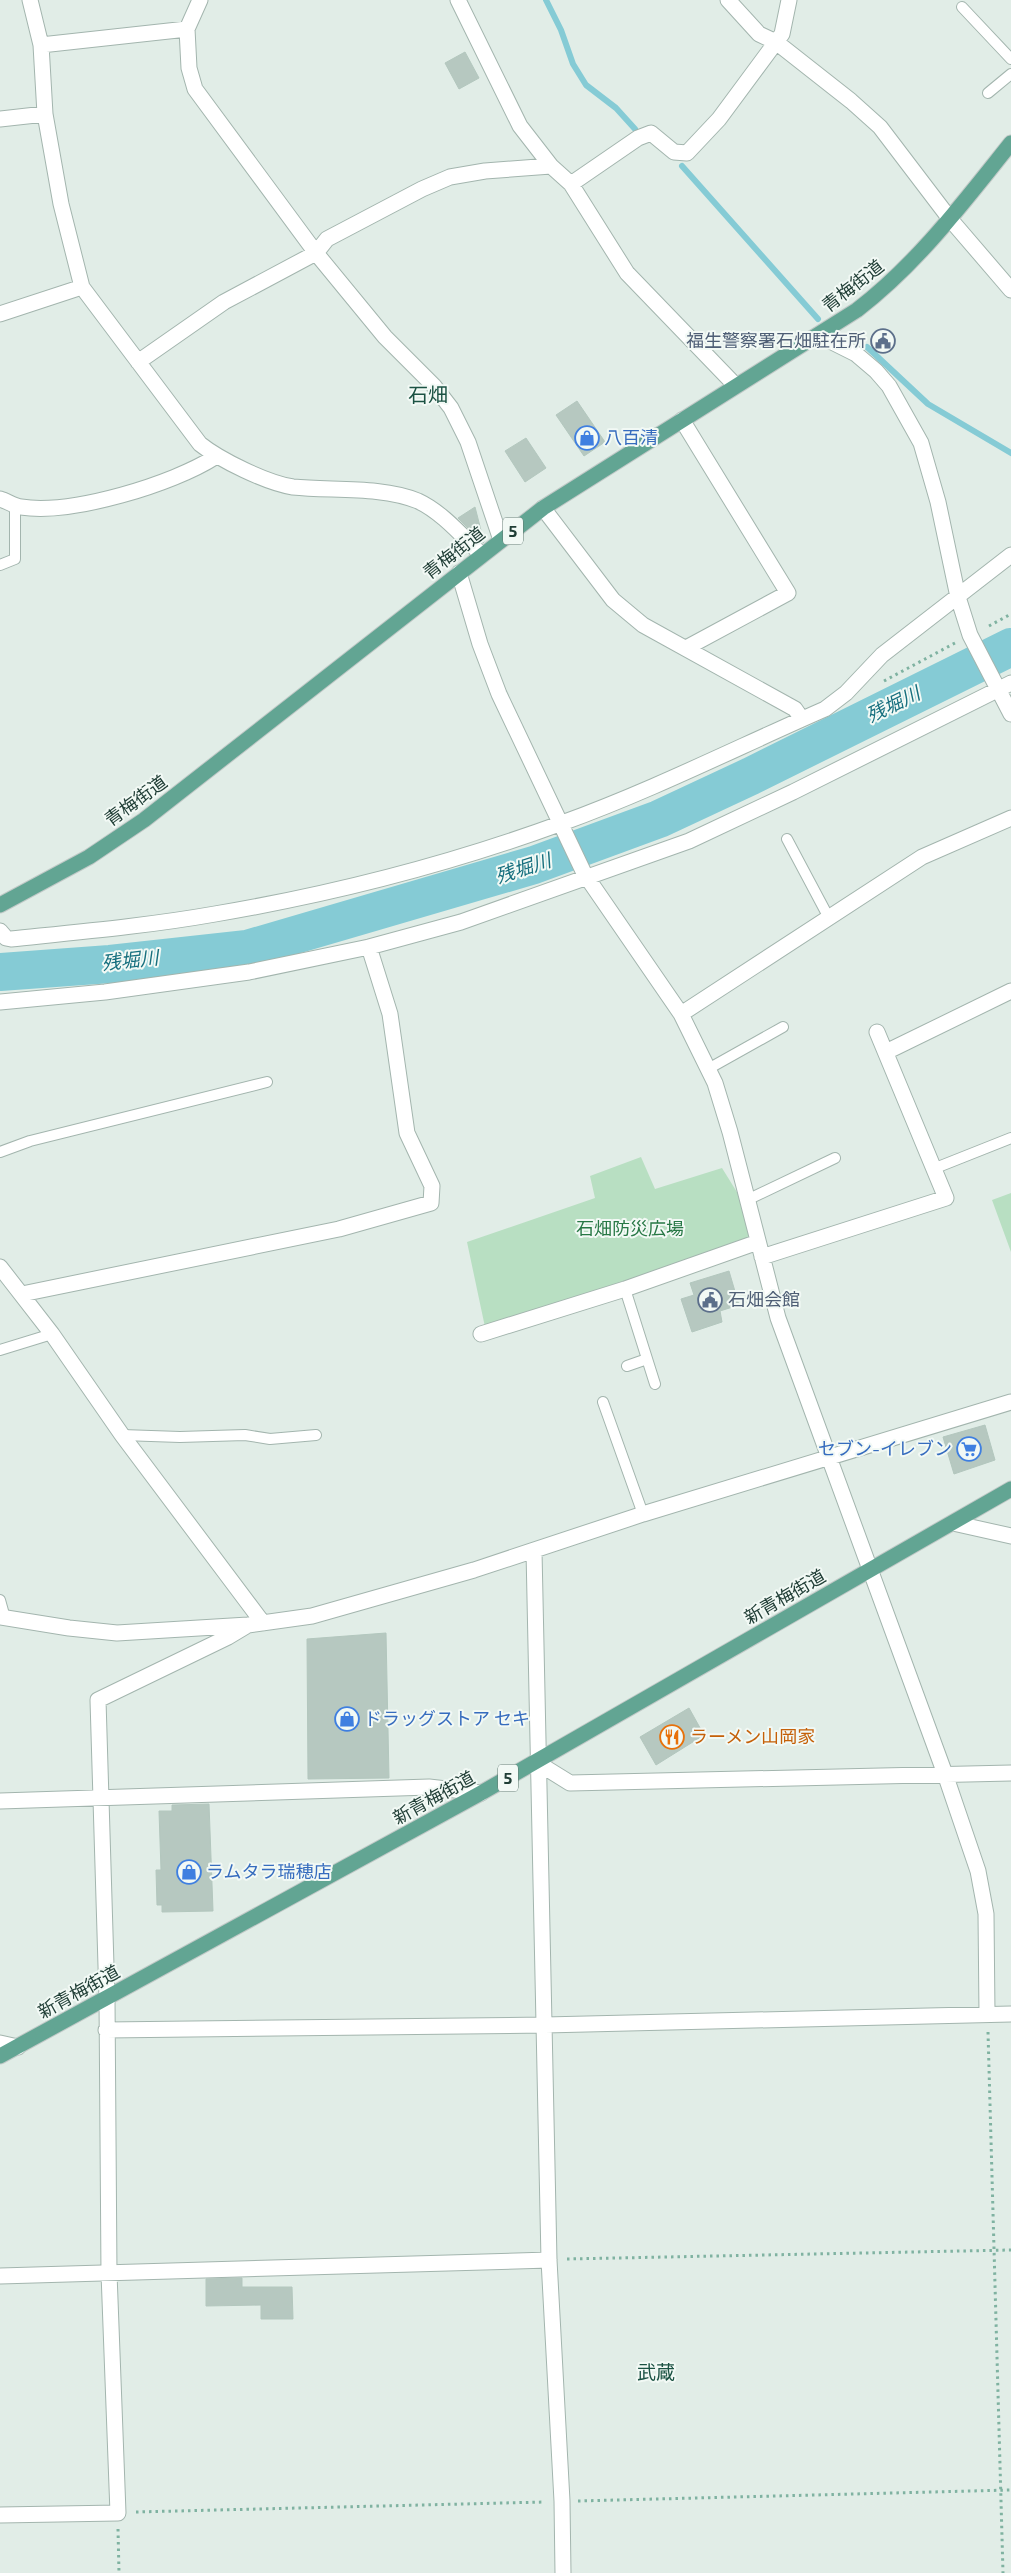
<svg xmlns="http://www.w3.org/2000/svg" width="1011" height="2573" font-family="'Exo 2','Noto Sans JP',sans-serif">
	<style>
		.green { fill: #b8dfc2 }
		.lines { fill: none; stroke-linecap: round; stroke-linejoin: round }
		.stream { stroke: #85cbd5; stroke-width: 6 }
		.river { stroke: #85cbd5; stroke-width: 38 }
		.building { fill: #b6c8c0; stroke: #b3c7be }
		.service-casing { stroke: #a3b5ae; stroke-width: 12 }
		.minor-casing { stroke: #a3b5ae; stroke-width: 17 }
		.primary-casing { stroke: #c1c9c7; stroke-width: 17 }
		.path { stroke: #7fb2a1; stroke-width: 3; stroke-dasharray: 2.5 4; stroke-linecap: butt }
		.service { stroke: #fff; stroke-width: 10 }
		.minor { stroke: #fff; stroke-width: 15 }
		.primary { stroke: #62a593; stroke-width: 15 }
		.labels { text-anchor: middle; stroke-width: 4; stroke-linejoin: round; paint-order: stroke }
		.shield { fill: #f2f9f5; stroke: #5f766f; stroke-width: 1 }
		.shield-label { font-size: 16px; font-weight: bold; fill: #203e36 }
		.street-label { font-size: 18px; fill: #203e36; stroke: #f2f9f5 }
		.service-label { font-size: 18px; fill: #4e5e75; stroke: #f2f9f5; text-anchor: end }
		.shop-label { font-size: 18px; fill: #366cbe; stroke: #f2f9f5; text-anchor: start }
		.park-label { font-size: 18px; fill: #277845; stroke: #f2f9f5 }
		.food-label { font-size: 18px; fill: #c56008; stroke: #f2f9f5; text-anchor: start }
		.water-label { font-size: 19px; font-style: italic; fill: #166f7e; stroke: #f2f9f5 }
		.neighbourhood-label { font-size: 19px; fill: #1b5243; stroke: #f2f9f5 }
		.quarter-label { font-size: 20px; fill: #1b5243; stroke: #f2f9f5 }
	</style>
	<rect width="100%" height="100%" fill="#e1ede7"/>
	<path class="green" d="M641,1157L655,1189L722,1168L740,1197L751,1239L485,1327L467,1242L595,1198L590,1176Z
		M1011,1193V1252L992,1200Z"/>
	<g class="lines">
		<path class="stream" d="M546,0L561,30L573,64L586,85L616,108L635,129
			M682,166L818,319
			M867,347L928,404L1011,453"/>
		<path class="river" d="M0,972L110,964L247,949L534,865L659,819L751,776L1011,647"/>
	</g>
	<path class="building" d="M465,52L479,78L459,89L445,63Z
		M577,401L605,442L584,456L556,415Z
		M526,438L546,468L525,482L505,451Z
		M475,507L484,542L483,543L458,518Z
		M729,1271L739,1305L720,1311L722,1322L692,1332L681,1299L694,1295L690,1283Z
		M985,1425L995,1460L954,1474L943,1437Z
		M386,1633L389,1778L308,1779L307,1639Z
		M689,1708L704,1735L656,1765L640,1737Z
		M209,1804L213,1911L162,1912V1905H157L156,1870H161L159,1811H172V1805Z
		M242,2278V2287H292L293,2319H261V2305L206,2306V2279Z"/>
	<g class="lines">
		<g class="service-casing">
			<path id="service" d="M962,7L1011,59
				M988,93L1011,74
				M0,565L15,559V505
				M787,839L829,918
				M708,1069L783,1027
				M0,1152L30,1141L267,1082
				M933,1169L1011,1138
				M747,1200L835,1158
				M625,1289L655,1384
				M0,1350L52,1334
				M627,1366L647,1359
				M603,1402L643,1514
				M122,1435L180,1437L245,1435L270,1439L316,1435
				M0,1600L5,1618"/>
		</g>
		<g class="minor-casing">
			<path id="minor" d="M30,0L41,45L45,114L61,204L82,287L200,444C220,460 267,483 293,487C331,491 382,486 418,501C442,512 463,537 482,555
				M200,0L187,29L189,68L195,89L316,253L385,337L434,386L451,408L468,442L501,540
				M458,0L520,126L551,166L571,184L627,273L736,386
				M728,0L759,34L776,42L851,101L880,127L950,219L1011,290
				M41,45L187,29
				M0,119L45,114
				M571,184L638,138L651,133L674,152L687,153L719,119L776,42L782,34L789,0
				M0,314L82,287
				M818,335L856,354L876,371L889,386L921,443L938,502L958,597L970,635L1011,714
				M138,362L224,302L316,253L327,239L422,189L450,177L485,171L551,166
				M682,420L788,593L686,648
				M0,499C7,501 14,506 21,507C72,515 173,484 215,457
				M543,508L613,600L643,625L795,709L802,719
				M459,573L480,644L499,694L584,873L681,1014L715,1083L730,1132L778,1318L945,1774L978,1871L986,1914L987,2014
				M0,931L6,938L11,939C79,932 147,926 215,914C333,894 450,864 562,823C653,790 738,747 825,709L846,693L882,655L1011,555
				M0,1002L105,992L249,972L369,947L461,922L689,841L793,792L1011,683
				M681,1014L922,857L1011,818
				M886,1052L1011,991
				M762,1257L946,1198L877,1032
				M0,1267L52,1334L122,1435L263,1623
				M22,1294L339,1229L431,1203L432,1186L407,1133L390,1014L369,947
				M481,1334L625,1289L758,1242
				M953,1523L1011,1536
				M534,1551L549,2260L562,2501L563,2573
				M0,1617L69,1628L117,1633L248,1625L312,1616L474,1570L643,1514L1011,1402
				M536,1762L570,1783L1011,1773
				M0,1801L429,1787L481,1793
				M106,2030L545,2025L1011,2014
				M0,2043L18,2047
				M0,2276L549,2260
				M0,2515L118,2513L109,2273L107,1999L98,1700L228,1637L248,1625"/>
		</g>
		<g class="primary-casing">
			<path id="primary" d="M0,905L89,857L144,820L543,508L857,310C918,263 963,203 1011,143
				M0,2056L481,1793L1011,1489"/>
		</g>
		<path class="path" d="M989,626L1011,614
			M884,681L955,643
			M988,2032L1003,2573
			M567,2259L1011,2250
			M578,2501L1011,2490
			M136,2512L544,2502
			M118,2529L119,2573"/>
		<use href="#service" class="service"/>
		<use href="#minor" class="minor"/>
		<use href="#primary" class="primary"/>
	</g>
	<defs>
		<g id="civic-ring" transform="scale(1.25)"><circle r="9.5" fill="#f2f9f5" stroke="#5c6f8a" stroke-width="1.5"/><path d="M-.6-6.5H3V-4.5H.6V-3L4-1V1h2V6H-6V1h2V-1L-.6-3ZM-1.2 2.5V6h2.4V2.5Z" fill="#5c6f8a"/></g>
		<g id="shop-ring" transform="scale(1.25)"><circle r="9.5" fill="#f2f9f5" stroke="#3f7fe0" stroke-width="1.5"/><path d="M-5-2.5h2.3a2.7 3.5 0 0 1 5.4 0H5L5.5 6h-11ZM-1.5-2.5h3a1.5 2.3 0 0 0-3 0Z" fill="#3f7fe0"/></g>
		<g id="supermarket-ring" transform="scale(1.25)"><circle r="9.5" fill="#f2f9f5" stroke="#3f7fe0" stroke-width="1.5"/><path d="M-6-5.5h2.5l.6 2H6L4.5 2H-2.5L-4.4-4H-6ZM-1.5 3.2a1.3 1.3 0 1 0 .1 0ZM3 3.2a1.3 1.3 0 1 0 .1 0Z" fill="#3f7fe0"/></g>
		<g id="restaurant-ring" transform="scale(1.25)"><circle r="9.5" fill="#f2f9f5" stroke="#e8710a" stroke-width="1.5"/><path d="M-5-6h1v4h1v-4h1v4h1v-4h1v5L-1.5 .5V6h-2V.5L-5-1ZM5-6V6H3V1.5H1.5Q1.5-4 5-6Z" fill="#e8710a"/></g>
	</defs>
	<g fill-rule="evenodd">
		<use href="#civic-ring" x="883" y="341"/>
		<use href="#shop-ring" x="587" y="438"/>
		<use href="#civic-ring" x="710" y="1300"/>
		<use href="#supermarket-ring" x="969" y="1449"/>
		<use href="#shop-ring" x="347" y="1719"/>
		<use href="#restaurant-ring" x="672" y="1737"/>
		<use href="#shop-ring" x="189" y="1872"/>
	</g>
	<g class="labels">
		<g class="shield">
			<rect x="503" y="517.5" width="20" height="27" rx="4"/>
			<rect x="498" y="1764.5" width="20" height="27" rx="4"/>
		</g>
		<g class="shield-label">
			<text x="513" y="537">5</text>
			<text x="508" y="1784">5</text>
		</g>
		<g class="street-label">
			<text transform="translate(853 286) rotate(-38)" y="6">青梅街道</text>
			<text transform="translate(454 553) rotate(-38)" y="6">青梅街道</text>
			<text transform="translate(136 801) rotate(-36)" y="6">青梅街道</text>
			<text transform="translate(785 1597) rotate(-30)" y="6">新青梅街道</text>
			<text transform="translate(434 1798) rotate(-29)" y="6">新青梅街道</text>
			<text transform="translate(79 1992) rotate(-29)" y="6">新青梅街道</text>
		</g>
		<g class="service-label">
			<text x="866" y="347">福生警察署石畑駐在所</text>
			<text x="728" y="1306" text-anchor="start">石畑会館</text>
		</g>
		<g class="shop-label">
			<text x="604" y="444">八百清</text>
			<text x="952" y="1455" text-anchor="end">セブン-イレブン</text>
			<text x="364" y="1725">ドラッグストア セキ</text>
			<text x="206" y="1878">ラムタラ瑞穂店</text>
		</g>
		<g class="park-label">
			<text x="630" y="1235">石畑防災広場</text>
		</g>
		<g class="food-label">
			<text x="690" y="1743">ラーメン山岡家</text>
		</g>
		<g class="water-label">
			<text transform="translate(893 704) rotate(-26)" y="7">残堀川</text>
			<text transform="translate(523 868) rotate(-18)" y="7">残堀川</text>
			<text transform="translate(130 960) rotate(-6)" y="7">残堀川</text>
		</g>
		<g class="neighbourhood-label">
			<text x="656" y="2379">武蔵</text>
		</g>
		<g class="quarter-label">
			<text x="428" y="402">石畑</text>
		</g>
	</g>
</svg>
